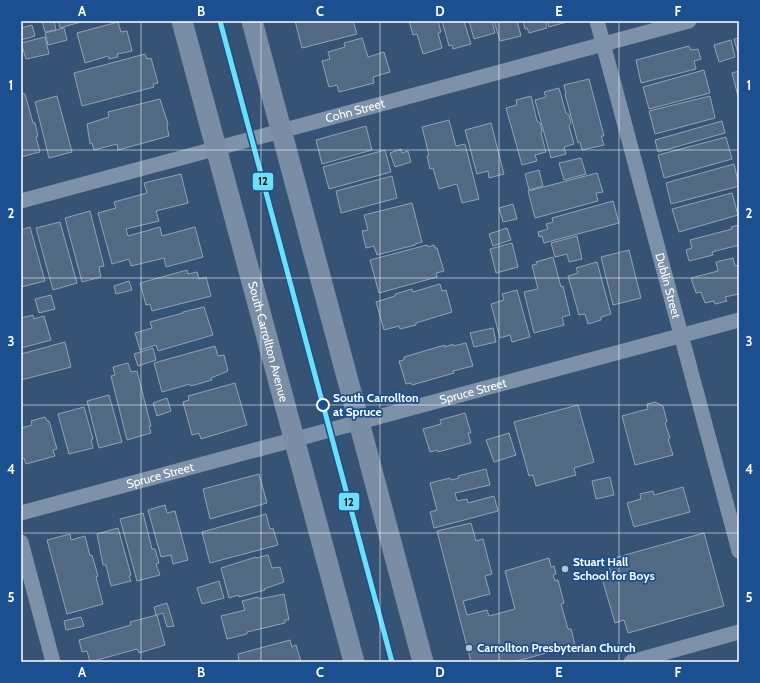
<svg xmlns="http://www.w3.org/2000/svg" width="760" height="683" font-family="Cabin,sans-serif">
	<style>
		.building { fill: #526984; stroke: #92a2b6 }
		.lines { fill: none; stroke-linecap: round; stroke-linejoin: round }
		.minor { stroke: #7d92a8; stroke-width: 15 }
		.secondary { stroke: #798da4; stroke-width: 21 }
		.tram-1-casing { stroke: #1b4f8f; stroke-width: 8 }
		.tram-1 { stroke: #6ddff8; stroke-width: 5 }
		.grid { fill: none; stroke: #fff; stroke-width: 1; stroke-opacity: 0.55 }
		.stop-dot { fill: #1b4f8f; stroke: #fff; stroke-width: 2 }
		.poi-dot { fill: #b9c2ce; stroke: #1b4f8f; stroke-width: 1.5 }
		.labels { text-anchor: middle; stroke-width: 3.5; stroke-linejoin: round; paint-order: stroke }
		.street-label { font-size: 12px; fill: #fff; stroke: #1b4f8f }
		.stop-label { font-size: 12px; font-weight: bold; fill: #fff; stroke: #1b4f8f; text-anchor: start }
		.poi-label { font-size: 12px; font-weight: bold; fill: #fff; stroke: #1b4f8f; text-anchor: start }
		.line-badge { stroke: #1b4f8f; stroke-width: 1.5 }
		.pale-badge-label { font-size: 11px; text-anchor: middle; font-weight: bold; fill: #111 }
		.neatline { fill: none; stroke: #fff; stroke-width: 1.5 }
		.grid-label { font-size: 13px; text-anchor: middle; font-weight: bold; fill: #fff }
	</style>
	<rect width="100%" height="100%" fill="#365274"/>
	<path class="building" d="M42,21H54L56,30L45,32Z
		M58,21H84L60,28Z
		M295,21H353L357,34L302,48Z
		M409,21H438L441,32L438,33L442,48L423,54L417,34L413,35Z
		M442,21H464L471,44L453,49L452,45L449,46Z
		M469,21H492L495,33L474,39Z
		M494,21H517L521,36L500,41Z
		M523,21H545L547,28L529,33L527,28L525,29Z
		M547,21H570L549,27Z
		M118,22L121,32L127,31L132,51L117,54L118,57L109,59L108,56L85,63L77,33Z
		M32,25L35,36L21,40V28Z
		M64,28L67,40L48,45L45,33Z
		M45,37L49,54L26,59L21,43Z
		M362,38L368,57L384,52L390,72L373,77L374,83L339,92L337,85L329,87L322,61L330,59L328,52L345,47L344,43Z
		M739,38V57L734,39Z
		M731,40L735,57L719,62L714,45Z
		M689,46L691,50L698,49L701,59L694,61L696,69L641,83L636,60Z
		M145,54L147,59L151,58L158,83L153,84L154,87L82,106L74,73Z
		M704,70L710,93L649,109L643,87Z
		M739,71V100L732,73Z
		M589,79L604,136H601L604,145L582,150L580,142L578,143L565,94H566L564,85Z
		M21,87L23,94H25L33,123H35L38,136L36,137L40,152L21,157Z
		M559,88L566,113L569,115L571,123L569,126L574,144L564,147L566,154L551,158L535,100L546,97L544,92Z
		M57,96L72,152L49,158L35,102Z
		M531,96L537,121L540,123L542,131L541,133L546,152L535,155L537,161L522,165L506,108L517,105L516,100Z
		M710,96L715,118L655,134L649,111Z
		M160,99L168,124L167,126L169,136L118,150L117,144L94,150L92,143L90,144L87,124L109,117L108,112Z
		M449,120L456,146L465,144L479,199L462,203L457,184L439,189L433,168L430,169L427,156L429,155L422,127Z
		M722,121L725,133L658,152L655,140Z
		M491,123L504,174L489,178L488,171L477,174L465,130Z
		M366,126L372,150L322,164L316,140Z
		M726,137L732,159L664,178L658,155Z
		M401,149L402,153L408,151L411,162L395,167L390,153Z
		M385,150L391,172L329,189L323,167Z
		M581,158L586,174L564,180L559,163Z
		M734,164L739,186L671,204L666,183Z
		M539,170L543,186L529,190L525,174Z
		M597,173L603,192L596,193L598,201L535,218L528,191Z
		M181,174L188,203L156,211L159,221L126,229L128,236L160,227L162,236L195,227L203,257L166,267L164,258L131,266L129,259L112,264L98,213L116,208L114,202L147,193L144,183Z
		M392,176L397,198L341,213L336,191Z
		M732,193L738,215L679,232L672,209Z
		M613,201L619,223L544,243L542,236L539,237L538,232L548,229L546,224L553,222L552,218Z
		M412,203L422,242L415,244V245L377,255L374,246L366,248L362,231L368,230L364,215Z
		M513,204L517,219L503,222L499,208Z
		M90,211L104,266L99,267L101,277L82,282L65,218Z
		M60,222L77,283L53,290L36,228Z
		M739,225V245L712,252L713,255L689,261L686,250L692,248L690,240L732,229L731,227Z
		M30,227L45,281L21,287V230Z
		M507,228L511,240L493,246L489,234Z
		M577,236L582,259L569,262L567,254L555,257L551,243Z
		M512,243L518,267L496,273L490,249Z
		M427,245L428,247L434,245L435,248H437L444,271L436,273L437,277L379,293L370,260Z
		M629,250L641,298L613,305L601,257Z
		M553,257L561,287L563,286L570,315L562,317L564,325L534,333L524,292L538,289L532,265L537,264L536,262Z
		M733,258L735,266L739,265V294L725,297L727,301L715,304L714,301L705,303L701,292L696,293L691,278L718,271L716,262Z
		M597,262L611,314L601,317V320L588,324L585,314L579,315L568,276L578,273L576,268Z
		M187,270L188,274L197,272L199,279L206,277L211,296L152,311L150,304L146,305L140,283Z
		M129,281L132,290L116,294L114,286Z
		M440,284L442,291L446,290L452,312L416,323V325L400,329L399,326L384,330L376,302L395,296V294L412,289L413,292Z
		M517,290L530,337L512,342L510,335L500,338L491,304L504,300L502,294Z
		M51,295L55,309L39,313L35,299Z
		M204,307L213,335L158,351L156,345L140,350L135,333L152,328L150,322L183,313V312Z
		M33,315L34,319L44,316L51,340L21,348V318Z
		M493,328L496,342L474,347L470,333Z
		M65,342L71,367L21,380V354Z
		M466,343L473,366L453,371L454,373L412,385L411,383L406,384L399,361L404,360V357L445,345V347L453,344V346Z
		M215,346L218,356L224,355L228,371L211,378L212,380L191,386L190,384L162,392L154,363Z
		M153,348L156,360L138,366L134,354Z
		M128,363L131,372L137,371L151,426H149L151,433L127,440L111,376L115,375L113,367Z
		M235,383L247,425L201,439L199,433L192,435L183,402L189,400L188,396Z
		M109,395L122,442L99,448L87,401Z
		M167,398L171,411L157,416L153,403Z
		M655,402L663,406L667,422L665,423L670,438L668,439L673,455L635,465L622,416L648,409L647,404Z
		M578,405L594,462L574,468L576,475L536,486L533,475L529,476L514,422Z
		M84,407L93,439L91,440L93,448L69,454L58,414Z
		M465,413L471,433H468L471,443L438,452L437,450L430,452L423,429L441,424L440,420Z
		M45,417L47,421H49L57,449L53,450L55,456L26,464L24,458L21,459V428L32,425L31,421Z
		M509,433L516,455L494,462L486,440Z
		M486,469L490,485L455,493L457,501L467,499L468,503L494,496L498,511L434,528L430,512L437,510L430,483L450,478L451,480L459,478L458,476Z
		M259,474L267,503L210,519L203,489Z
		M610,477L614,495L596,499L592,481Z
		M683,487L690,512L634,527L627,503L641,499L640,494L653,491L654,495Z
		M165,505L167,513L175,511L188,560L173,564L171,555L161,557L148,510Z
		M143,513L152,549H155L159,563L156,564L160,575L137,581L120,519Z
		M266,514L270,529L273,528L278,545L210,563L202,532Z
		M471,523L476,541L483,539L492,574L485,576L490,594L463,601L467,615L487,610L489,616L515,609L505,571L549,558L551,567L554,566L556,574L553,575L555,581L558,580L564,603L561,604L568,629H571L575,645L514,662H471L437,531Z
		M118,528L131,575L129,576L131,581L111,586L106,565H103L97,534Z
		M704,533L724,606L628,633L624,620L615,623L601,575L611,573L607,560Z
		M70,534L71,540L85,536L90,556L92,555L98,576L96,577L103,604L67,614L47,540Z
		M268,555L272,568L280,567L284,582L264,589L265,590L239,597V595L229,598L221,568L256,557V558Z
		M219,581L224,598L202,604L197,588Z
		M284,594L289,620H285V623L247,632V634L227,639L221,616L245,610L242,601L258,597L259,599Z
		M167,603L174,626L167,627L163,613L156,615L154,607Z
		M157,615L165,645L139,653L137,649L90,662L87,651L82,652L79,640L131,625L130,622Z
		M81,617L84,626L66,630L64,621Z
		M290,640L292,647L296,645L301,662H239L238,654Z"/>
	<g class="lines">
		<g class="minor">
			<path id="s1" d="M597,21L739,551"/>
			<path id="s2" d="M21,201L689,21"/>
			<path id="s3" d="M21,513L739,320"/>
			<path d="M21,542L53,662"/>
			<path d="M631,662L739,632"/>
		</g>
		<g class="secondary">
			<path id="s4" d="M182,21L354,662"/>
			<path d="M252,21L423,662"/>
		</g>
		<g class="tram-1-casing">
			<path id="tram-1" d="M220,21L392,662"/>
		</g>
		<use href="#tram-1" class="tram-1"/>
	</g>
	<path class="grid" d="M141,21V662M261,21V662M380,21V662M499,21V662M619,21V662M21,150H739M21,278H739M21,405H739M21,533H739"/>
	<circle class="stop-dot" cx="323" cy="405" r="6"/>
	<g class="poi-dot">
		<circle cx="565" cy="569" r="4"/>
		<circle cx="469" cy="648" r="4"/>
	</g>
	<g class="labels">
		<g class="street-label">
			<text dy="4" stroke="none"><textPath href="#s2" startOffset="346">Cohn Street</textPath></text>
			<text dy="4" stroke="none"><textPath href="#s1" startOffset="274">Dublin Street</textPath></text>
			<text dy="4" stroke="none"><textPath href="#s4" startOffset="332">South Carrollton Avenue</textPath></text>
			<text dy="4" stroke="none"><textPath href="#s3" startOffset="468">Spruce Street</textPath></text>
			<text dy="4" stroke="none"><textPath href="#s3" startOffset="144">Spruce Street</textPath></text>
		</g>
		<g class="stop-label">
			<text x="333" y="402">South Carrollton<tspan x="333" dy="14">at Spruce</tspan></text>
		</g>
		<g class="poi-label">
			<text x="573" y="566">Stuart Hall<tspan x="573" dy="14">School for Boys</tspan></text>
			<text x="477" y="652">Carrollton Presbyterian Church</text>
		</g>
	</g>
	<g class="line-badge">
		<rect x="252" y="172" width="22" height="19" rx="4" fill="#6ddff8"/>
		<rect x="338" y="492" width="22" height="19" rx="4" fill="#6ddff8"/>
	</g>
	<g class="pale-badge-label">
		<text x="263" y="185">12</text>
		<text x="349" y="506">12</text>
	</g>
	<rect width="760" height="683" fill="none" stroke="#1b4f8f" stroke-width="44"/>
	<rect x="22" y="22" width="716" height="639" class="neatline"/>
	<g class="grid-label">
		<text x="82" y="16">A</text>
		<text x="201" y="16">B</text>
		<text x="320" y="16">C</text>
		<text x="440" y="16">D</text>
		<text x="559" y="16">E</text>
		<text x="678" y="16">F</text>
		<text x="11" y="90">1</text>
		<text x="749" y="90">1</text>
		<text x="11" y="218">2</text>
		<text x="749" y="218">2</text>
		<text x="11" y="346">3</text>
		<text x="749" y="346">3</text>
		<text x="11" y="474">4</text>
		<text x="749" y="474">4</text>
		<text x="11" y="602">5</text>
		<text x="749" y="602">5</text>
		<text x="82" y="677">A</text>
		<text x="201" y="677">B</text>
		<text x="320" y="677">C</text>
		<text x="440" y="677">D</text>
		<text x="559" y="677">E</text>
		<text x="678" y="677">F</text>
	</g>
</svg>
